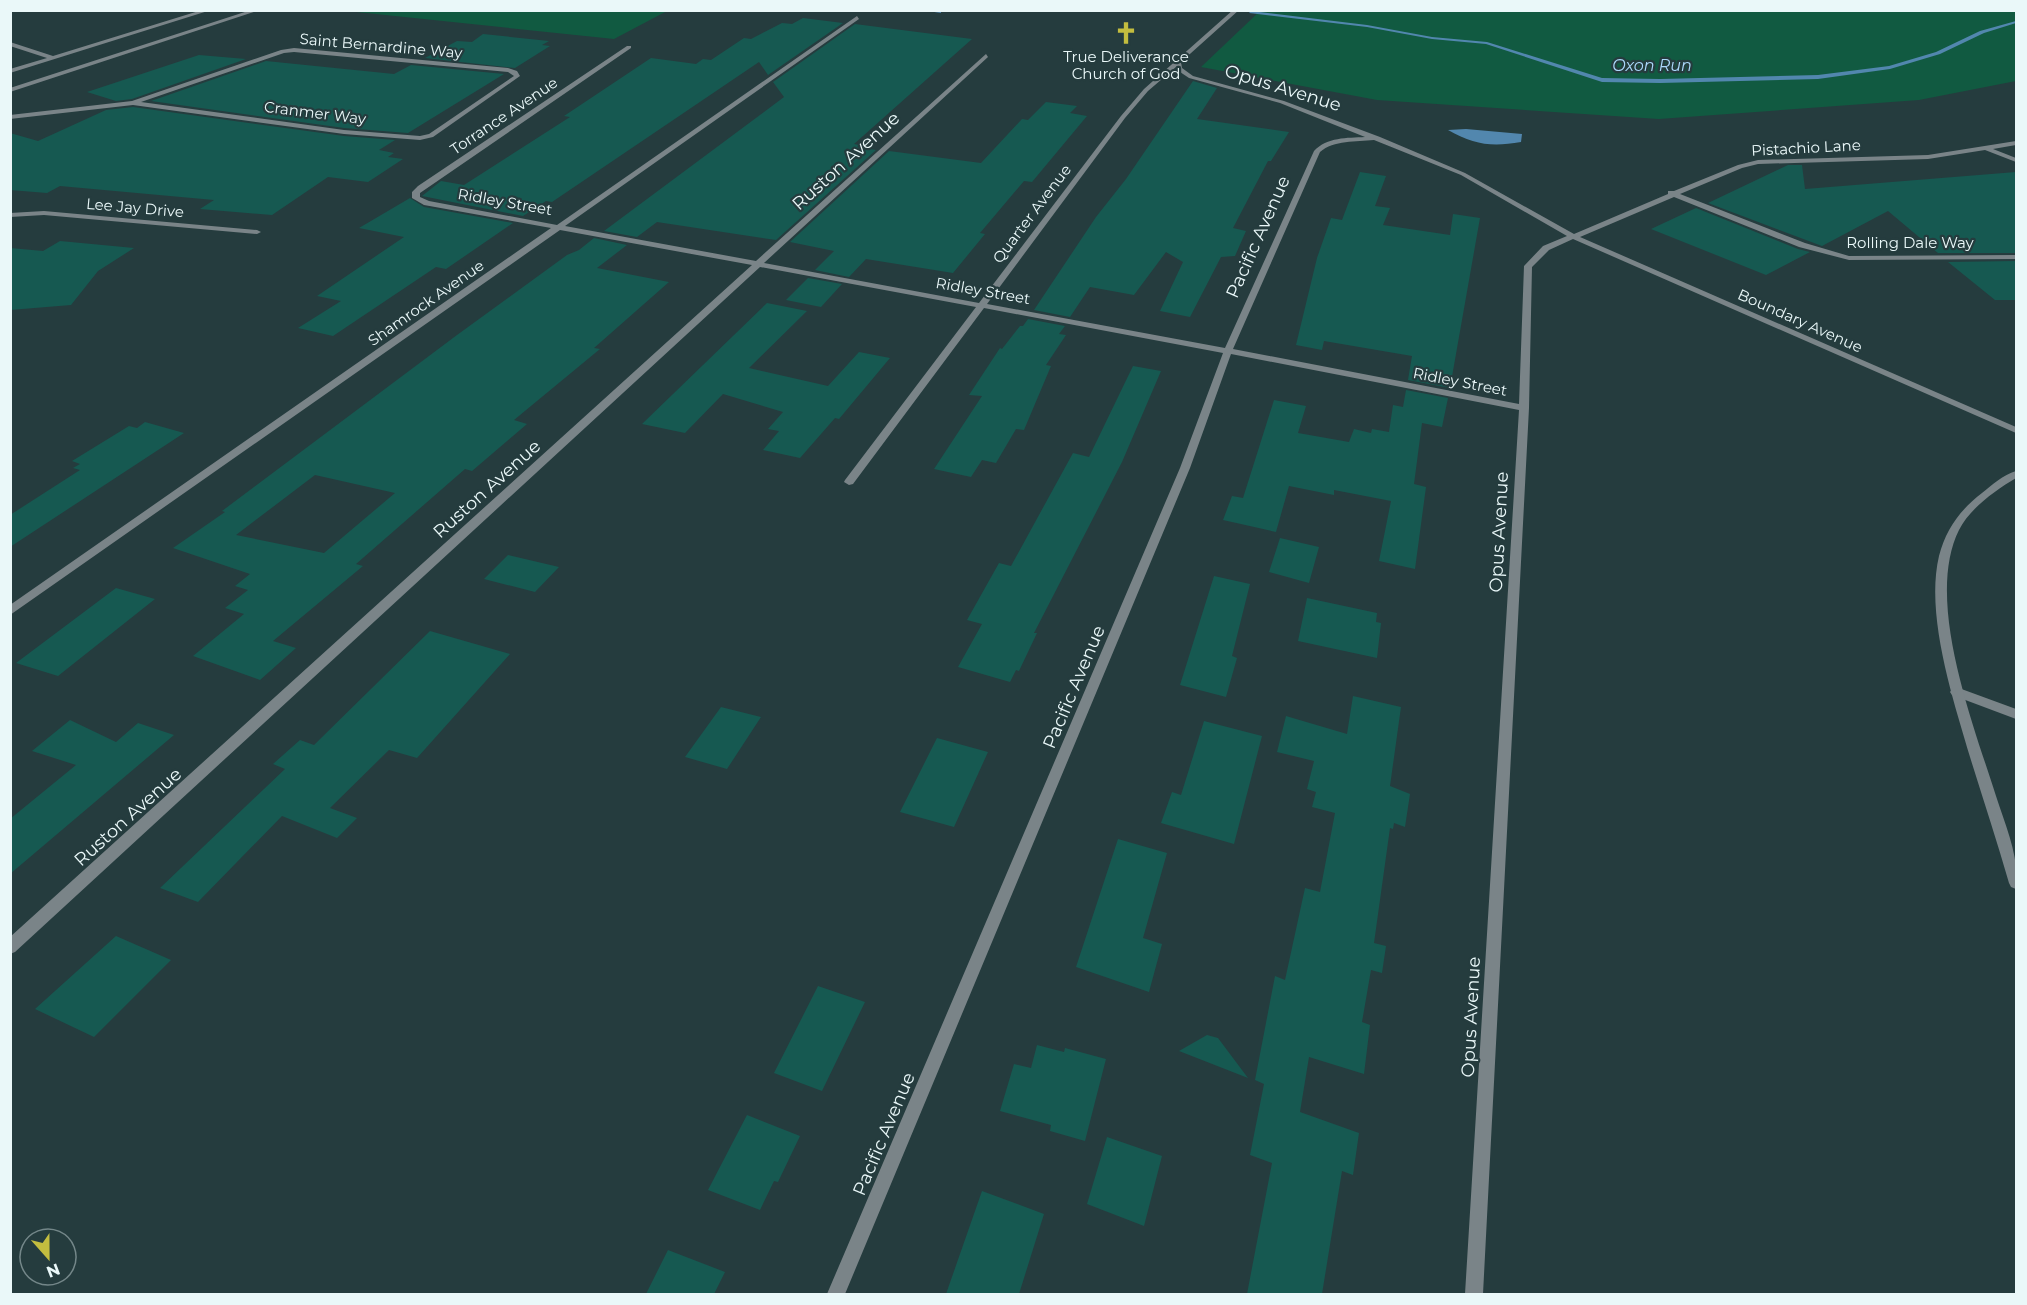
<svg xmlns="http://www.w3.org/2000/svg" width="2027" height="1305" font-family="Montserrat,sans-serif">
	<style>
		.green { fill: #115a41 }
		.water { fill: #5287ae }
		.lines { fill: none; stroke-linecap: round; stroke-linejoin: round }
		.stream { fill: #5287ae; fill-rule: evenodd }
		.building { fill: #165951; fill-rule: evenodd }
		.lane { fill: #7a8488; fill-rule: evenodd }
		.street { fill: #7a8488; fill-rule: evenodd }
		.labels { text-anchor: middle; stroke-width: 4.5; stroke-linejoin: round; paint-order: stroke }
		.far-street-label { font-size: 15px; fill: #eaf8f9; stroke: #253c3e }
		.far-poi-label { font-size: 15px; fill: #eaf8f9; stroke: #253c3e }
		.far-water-label { font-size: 16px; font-style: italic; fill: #acd9fc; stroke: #253c3e }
		.street-label { font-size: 18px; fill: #eaf8f9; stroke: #253c3e }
	</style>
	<rect width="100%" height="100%" fill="#253c3e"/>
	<path class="green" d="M1261,10L2016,11V81L1919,100L1659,119L1377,100L1201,67Z
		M347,11H667L614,39Z"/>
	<path class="water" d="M1466,129L1522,134L1521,142C1492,147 1474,145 1448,130Z"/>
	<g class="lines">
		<path class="stream" d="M938,10L941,11V13L921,10Z
			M1251,11L1367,25L1432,37L1487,42L1602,78L1660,79L1818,75L1889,66L1936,52L1980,31L2016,21V23L1984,33L1940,54L1890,69L1818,79L1660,83L1602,82L1486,44L1432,39L1367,27L1249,13Z"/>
	</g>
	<path class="building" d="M803,18L843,23L768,75L759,62L552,202L546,201L523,216L422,196L441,181L464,185L570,117L564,116L651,58L696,64L703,59L711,60L744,38L751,39L782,23L792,24Z
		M855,24L972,39L854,144L859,145L857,147L876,150L776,240L657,222L637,237L604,231L784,97L773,82Z
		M483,34L549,41L542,45L550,46L515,68L425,58L457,41L472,42Z
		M199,55L246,59L132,99L116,101L87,92Z
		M266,61L394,74L411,65L504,74L408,133L344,128L151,101Z
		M1193,81L1217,88L1197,119L1289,132L1271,161H1268L1233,228L1246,231L1235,256L1221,257L1190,317L1160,311L1183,262L1166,252L1134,295L1090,287L1070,317L1034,310L1096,217L1126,179Z
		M1046,102L1077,106L1070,113L1087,116L1032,182L1024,181L980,233L985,234L953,273L866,259L849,277L815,270L834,251L790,242L889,151L981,163L1022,119L1028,120Z
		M133,107L344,136L395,140L379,150L394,153L388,157L403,159L368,182L328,177L272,215L200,209L214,200L60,186L47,193L10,190V133L38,141L106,110Z
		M1788,165H1802L1805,189L2016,172V253H1938L1888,211L1822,246L1708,203Z
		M1360,172L1386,176L1375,206L1390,208L1383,225L1450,235L1453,214L1480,218L1450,388L1408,380L1412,356L1324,341L1322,350L1296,345L1317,258L1331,218L1342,220Z
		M410,198L424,207L513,223L446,269L436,267L333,336L298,328L341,301L317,296L404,237L359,228Z
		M1696,208L1798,249L1810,252L1766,275L1651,229Z
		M594,238L627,245L597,268L669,282L594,348L600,349L514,420L527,424L472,471L465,469L356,564L363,566L273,641L296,648L260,680L193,656L244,614L225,608L248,590L235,586L250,574L173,548L225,512L222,511L457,335L567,255L579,250ZM315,475L395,493L324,553L236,535Z
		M60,241L134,248L98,271L71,305L10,310V248L43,251Z
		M2016,261V300H1995L1948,262Z
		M808,278L842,284L821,307L786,300Z
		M767,303L807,311L749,368L828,386L859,352L890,358L839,419L835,418L800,458L763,450L779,431L768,429L783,412L723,394L685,433L642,424Z
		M1028,319L1065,326L1059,334L1066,335L1046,365L1051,366L1024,430L1016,429L996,463L982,460L971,477L934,469L982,396L969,395L1000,348L1002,349L1020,326H1023Z
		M1133,366L1161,371L1122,462L1034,633H1037L1019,671L1016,670L1010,682L958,667L982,624L967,620L999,563L1011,566L1073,453L1089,457Z
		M1406,390L1448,398L1442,427L1422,423L1414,484L1426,487L1415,569L1379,561L1391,501L1334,490V495L1289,486L1276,532L1223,520L1232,496L1243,498L1274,400L1306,406L1298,433L1349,442L1354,429L1371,433L1372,429L1389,432L1393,405L1403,407Z
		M145,422L184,433L10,547V515L80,470L73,468L80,464L72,461L129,426L137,428Z
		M1280,538L1319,547L1309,583L1269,572Z
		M508,555L559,567L535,592L484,579Z
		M1214,576L1250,584L1232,656L1237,658L1226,697L1180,685Z
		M116,588L155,599L58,676L16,663Z
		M1307,598L1377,613L1376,622L1381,623L1377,658L1298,641Z
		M430,631L510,654L417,758L389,750L330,808L357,818L337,838L282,816L198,902L160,888L285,769L273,764L300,740L314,745Z
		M1353,696L1401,707L1390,786L1410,794L1405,827L1394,823L1393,829L1390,828L1374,943L1386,946L1382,973L1371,970L1362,1022L1370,1025L1364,1074L1309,1057L1300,1112L1359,1133L1353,1175L1342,1171L1322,1294H1247L1272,1163L1250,1155L1264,1084L1255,1080L1275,976L1285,980L1305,888L1320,892L1335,813L1312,807L1316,792L1307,789L1314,761L1277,752L1286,716L1347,734Z
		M721,707L761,717L727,769L685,757Z
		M70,720L116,742L138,723L174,735L10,874V819L76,765L32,751Z
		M1204,721L1262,736L1234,844L1161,823L1172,792L1181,795Z
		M937,738L988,752L954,827L900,812Z
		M1118,839L1167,853L1143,938L1162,944L1149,992L1076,967Z
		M116,936L171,960L94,1037L35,1009Z
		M818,986L865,1002L822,1091L774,1073Z
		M1207,1035L1218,1038L1248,1078L1179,1051Z
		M1037,1045L1064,1052L1065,1048L1106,1059L1085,1141L1050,1131L1051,1125L1000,1111L1014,1064L1031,1068Z
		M747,1115L800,1136L778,1182L774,1181L760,1210L708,1190Z
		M1107,1137L1162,1156L1144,1226L1087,1204Z
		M982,1191L1044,1214L1019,1294H946Z
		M668,1250L725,1272L714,1294H646Z"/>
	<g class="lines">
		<path class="lane" d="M202,10H211L10,73V69L47,58L10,46V42L53,56Z
			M251,10H260L10,92V88Z
			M1956,687L2016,709V719L1952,695L1950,692L1952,689Z"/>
		<path class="street" d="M1233,10H1239L1181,62L1182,68L1193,76L1284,101L1380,137L1465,173L1574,234L1668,194V191H1674L1738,165L1758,160L1928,155L2016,141V145L1993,149L2016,158V162L1985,150L1928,159L1758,164L1742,168L1680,194L1805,243L1849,256L2016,255V259L1849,260L1799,247L1674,197L1580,237L2016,427V433L1573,239L1549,250L1532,267L1529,408L1483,1294H1465L1519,410L1231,354L1190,468L845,1294H827L1180,468L1223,353L984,308L853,484L849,485L844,482L845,480L976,307L760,267L15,952L10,954V937L752,265L560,230L10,615V605L551,228L424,205L412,198V192L418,186L627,46H631V48L420,193V197L429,201L557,225L857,16L859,19L565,226L756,261L986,54L988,57L764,263L979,303L1121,116L1144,89ZM1176,67L1177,70L1189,78L1280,103L1365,137C1347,138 1327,137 1314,151L1225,348L987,304L1125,118L1148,91ZM1374,140L1461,175L1567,236L1543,246L1524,266L1519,404L1233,349L1320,152C1334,140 1356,142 1374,140Z
			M294,48L508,68L517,71L520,76L433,137L420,140L344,134L133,105L10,119V115L132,101L281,50ZM294,52L508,72L514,76L429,134L420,136L344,130L141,102L284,53Z
			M44,211L257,230L261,232L257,234L44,215L10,217V213Z
			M2016,471V478C1996,490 1970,508 1959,530C1924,600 1974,726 1996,796C2006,827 2020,858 2016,889L2011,887L2009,883C1997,841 1983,799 1970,757C1953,699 1925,615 1939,556C1946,529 1960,510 1982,493C1992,485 2003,475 2016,471Z"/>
	</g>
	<defs>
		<g id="church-bare" transform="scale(1.8)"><path d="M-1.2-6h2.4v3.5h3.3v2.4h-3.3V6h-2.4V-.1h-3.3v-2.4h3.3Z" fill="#c3bd3f" stroke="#253c3e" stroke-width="2.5" paint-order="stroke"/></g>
	</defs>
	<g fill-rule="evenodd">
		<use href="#church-bare" x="1126" y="33"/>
	</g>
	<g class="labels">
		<g class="far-street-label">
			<text transform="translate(381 46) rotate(5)" y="5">Saint Bernardine Way</text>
			<text transform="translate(315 113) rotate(7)" y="5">Cranmer Way</text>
			<text transform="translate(504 116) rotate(-34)" y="5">Torrance Avenue</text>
			<text transform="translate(1806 148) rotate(-3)" y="5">Pistachio Lane</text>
			<text transform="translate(505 202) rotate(10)" y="5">Ridley Street</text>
			<text transform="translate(135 208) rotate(5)" y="5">Lee Jay Drive</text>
			<text transform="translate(1032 214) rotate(-53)" y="5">Quarter Avenue</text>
			<text x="1910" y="248">Rolling Dale Way</text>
			<text transform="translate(983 291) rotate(10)" y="5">Ridley Street</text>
			<text transform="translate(426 303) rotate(-35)" y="5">Shamrock Avenue</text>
			<text transform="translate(1800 321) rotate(24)" y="5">Boundary Avenue</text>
			<text transform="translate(1460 382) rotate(11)" y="5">Ridley Street</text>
		</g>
		<g class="far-poi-label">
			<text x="1126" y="62">True Deliverance<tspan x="1126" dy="17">Church of God</tspan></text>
		</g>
		<g class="far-water-label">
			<text x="1652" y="71">Oxon Run</text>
		</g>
		<g class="street-label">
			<text transform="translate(1283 88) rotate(17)" y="6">Opus Avenue</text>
			<text transform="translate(846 161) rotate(-42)" y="6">Ruston Avenue</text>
			<text transform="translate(1258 237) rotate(-66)" y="6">Pacific Avenue</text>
			<text transform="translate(487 489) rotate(-42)" y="6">Ruston Avenue</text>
			<text transform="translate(1499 532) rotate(-87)" y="6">Opus Avenue</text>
			<text transform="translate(1074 687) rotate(-67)" y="6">Pacific Avenue</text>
			<text transform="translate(128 817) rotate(-42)" y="6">Ruston Avenue</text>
			<text transform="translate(1471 1017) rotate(-87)" y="6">Opus Avenue</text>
			<text transform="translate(884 1134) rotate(-67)" y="6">Pacific Avenue</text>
		</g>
	</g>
	<rect width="2027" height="1305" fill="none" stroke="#eaf8f9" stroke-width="24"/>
	<g transform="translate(48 1257) rotate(159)"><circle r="28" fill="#253c3e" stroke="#748789" stroke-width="1.5"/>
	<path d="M0-4.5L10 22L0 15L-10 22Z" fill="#c3bd3f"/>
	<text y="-9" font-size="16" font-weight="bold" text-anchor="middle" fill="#eaf8f9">N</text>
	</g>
</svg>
